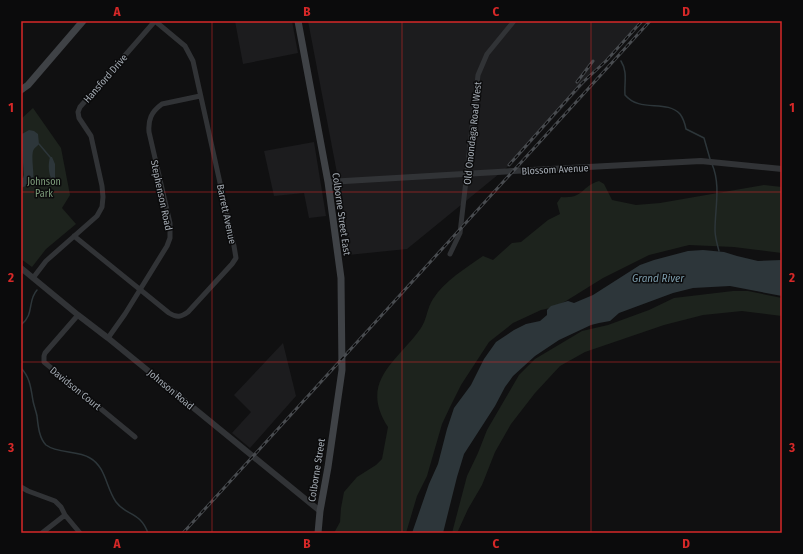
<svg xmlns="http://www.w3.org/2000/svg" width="803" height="554" font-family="'Fira Sans Condensed',sans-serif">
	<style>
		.built { fill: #1c1c1e }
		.green { fill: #1d231d }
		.water { fill: #2d363a }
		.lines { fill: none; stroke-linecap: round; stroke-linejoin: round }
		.stream { stroke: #2d363a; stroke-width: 1.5 }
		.minor { stroke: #313336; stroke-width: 5 }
		.tertiary { stroke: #313336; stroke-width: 6 }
		.secondary { stroke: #3f4246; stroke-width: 7 }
		.rail-casing { stroke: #484b4f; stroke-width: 3 }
		.rail { stroke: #0b0b0c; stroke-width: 1.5; stroke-dasharray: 4.5; stroke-linecap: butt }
		.grid { fill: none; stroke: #d62828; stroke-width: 1; stroke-opacity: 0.55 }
		.labels { text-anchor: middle; stroke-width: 3; stroke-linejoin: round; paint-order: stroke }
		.street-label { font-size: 10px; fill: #a2a9b1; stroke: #0b0b0c }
		.park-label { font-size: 10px; fill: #7d9b7a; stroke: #0b0b0c }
		.water-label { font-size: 11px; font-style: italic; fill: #7b9baa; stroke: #0b0b0c }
		.neatline { fill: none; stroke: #d62828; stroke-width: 1.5 }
		.grid-label { font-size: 13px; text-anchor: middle; font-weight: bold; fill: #d62828 }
	</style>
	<rect width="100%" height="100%" fill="#101011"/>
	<path class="built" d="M235,21H292L298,53L243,64Z
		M308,21H641L515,161L407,249L348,255L337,173Z
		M314,142L326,216L309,218L304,193L274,196L264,151Z
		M283,343L296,396L250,448L232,433L251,412L234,395Z"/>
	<path class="green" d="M33,108L61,148L70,195L62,208L76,224L46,249L32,267L21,259V119Z
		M599,181L604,184L612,200L636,205L660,203L764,185L782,187V253L734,247L689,245L649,255L603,278L566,301L555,307L541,310L513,323L489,342L461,385L450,407L442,424L427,476L417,496L406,533H334L340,522L341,508L344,492L357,477L376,465L382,459L388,427C358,381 398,361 421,328C427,319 427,308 433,299C444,281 466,268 483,256L493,260L512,243L521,242L548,220L560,214L557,203L561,197C584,199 580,187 599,181Z
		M733,291H748L782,298V316L742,311L703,315L664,325L585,352L560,366L535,393L511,424L495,452L482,485L468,509L458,531L452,533L467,476L478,453L487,430L519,375L535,359L582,331L608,325L649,310L674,298Z"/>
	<path class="water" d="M29,130L34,131L38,134L39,144C38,146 35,147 34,149C30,155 35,174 33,183L21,188V178H23L24,175L21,138L22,134Z
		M50,157H52L55,164V180L53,181C48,175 48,165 50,157Z
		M703,250L724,252L737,256L758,261L782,260V296L730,286L693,288L673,293L619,313L610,321L599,323L591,325L559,340L535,356L513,376L505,387L495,406L464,454L457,477L443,533H412L429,484L438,464L447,429L454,408L471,385L484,359L496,342L514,330L526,324L540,321L547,315V310L551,306L568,301L574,303L593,295L640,265L654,260L688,251Z"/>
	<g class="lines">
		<path class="stream" d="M621,61C628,72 624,83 625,95C640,113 666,99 680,114C683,118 685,124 686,129L704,138L710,159
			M39,144L50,157
			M712,164C721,185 715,208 715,230C715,237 717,244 719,251
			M21,325C35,314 27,301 37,290
			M21,368C30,377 31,389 33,401C34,406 36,411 37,416C38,425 39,438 46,445C58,454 77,450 90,458C106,467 106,488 116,502C126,516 140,511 148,533"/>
		<path class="minor" d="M74,236L169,313C177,318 181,317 188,312L232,264L236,258L234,246L193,61L185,46L155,21
			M450,254L460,233L478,75L487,54L514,21
			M33,278L46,261L97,216L102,207L103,197L102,186L91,136L79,118L78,112L80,107L155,21
			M78,315L45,353L44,356V362L135,437
			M108,338L125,314L167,246L170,238V223L149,132C148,120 151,112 162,104L200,96
			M21,487L28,491L55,501L61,507L65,515L80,533
			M42,533L65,515"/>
		<path class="tertiary" d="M328,182L513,171L701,161L782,169
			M21,268L78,315L108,338L320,511"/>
		<path class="secondary" d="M298,21L328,182L341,278L342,370L328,467L320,511L318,533
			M21,90L28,85L83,21"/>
		<g class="rail-casing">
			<path id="rail" d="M577,82L593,61
				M509,165L582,83L606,61L642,21
				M183,533L650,21"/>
		</g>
		<use href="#rail" class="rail"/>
	</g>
	<path class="grid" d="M212,21V533M402,21V533M591,21V533M21,192H782M21,362H782"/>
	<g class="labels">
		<g class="street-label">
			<text transform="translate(105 78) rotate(-49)" y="4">Hansford Drive</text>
			<text transform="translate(472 133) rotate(-84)" y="4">Old Onondaga Road West</text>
			<text transform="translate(555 169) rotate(-3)" y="4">Blossom Avenue</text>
			<text transform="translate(162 195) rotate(78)" y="4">Stephenson Road</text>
			<text transform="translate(227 214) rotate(78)" y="4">Barrett Avenue</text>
			<text transform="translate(342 214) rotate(82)" y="4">Colborne Street East</text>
			<text transform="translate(76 388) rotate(39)" y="4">Davidson Court</text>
			<text transform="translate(171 389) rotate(40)" y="4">Johnson Road</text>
			<text transform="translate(316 470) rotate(-81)" y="4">Colborne Street</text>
		</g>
		<g class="park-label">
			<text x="44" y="185">Johnson<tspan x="44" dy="12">Park</tspan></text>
		</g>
		<g class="water-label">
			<text x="658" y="282">Grand River</text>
		</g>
	</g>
	<rect width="803" height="554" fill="none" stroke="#0b0b0c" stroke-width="44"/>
	<rect x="22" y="22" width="759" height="510" class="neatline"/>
	<g class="grid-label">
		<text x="117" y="16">A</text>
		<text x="307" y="16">B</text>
		<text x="496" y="16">C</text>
		<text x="686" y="16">D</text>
		<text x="11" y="112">1</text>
		<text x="792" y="112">1</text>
		<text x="11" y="282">2</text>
		<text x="792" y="282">2</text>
		<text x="11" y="452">3</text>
		<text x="792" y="452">3</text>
		<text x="117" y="548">A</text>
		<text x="307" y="548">B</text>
		<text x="496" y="548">C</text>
		<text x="686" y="548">D</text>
	</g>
</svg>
